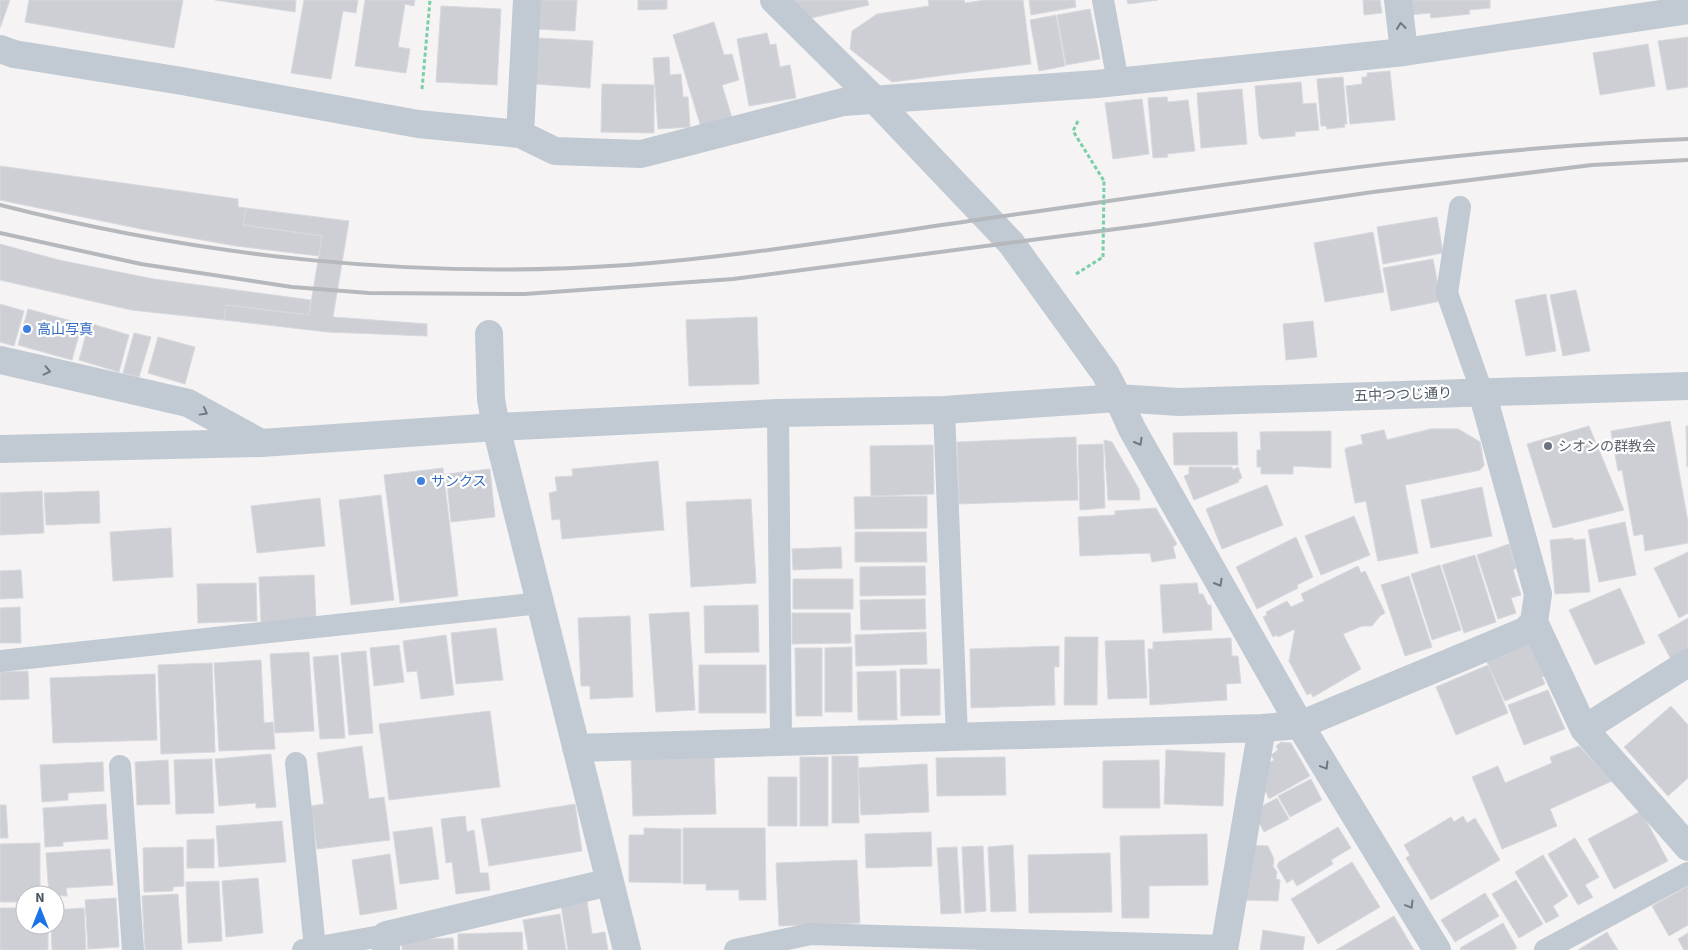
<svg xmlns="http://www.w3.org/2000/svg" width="1688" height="950" font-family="'Source Sans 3','Noto Sans JP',sans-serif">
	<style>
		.building { fill: #cdcfd5; stroke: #d7d9de }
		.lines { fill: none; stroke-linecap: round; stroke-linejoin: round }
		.path { stroke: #7ad0a6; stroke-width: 3; stroke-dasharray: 4 2.5; stroke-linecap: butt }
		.service { stroke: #c1cad2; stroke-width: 22 }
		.minor { stroke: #c1cad2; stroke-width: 28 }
		.tertiary { stroke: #c1cad2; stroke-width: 28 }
		.rail { stroke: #b5b8bd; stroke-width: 4 }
		.path-bridge { stroke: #7ad0a6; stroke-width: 3; stroke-dasharray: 4 2.5; stroke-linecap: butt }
		.oneway { stroke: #6e7983 }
		.shop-dot { fill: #3f7fe0; stroke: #fff; stroke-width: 2 }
		.worship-dot { fill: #6b7280; stroke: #fff; stroke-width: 2 }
		.labels { text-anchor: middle; stroke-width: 4.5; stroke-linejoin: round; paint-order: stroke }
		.shop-label { font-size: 14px; fill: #366cbe; stroke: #fff; text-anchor: start }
		.street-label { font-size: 14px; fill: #4a5661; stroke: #fff }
		.worship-label { font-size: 14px; fill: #5b616d; stroke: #fff; text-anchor: start }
	</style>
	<rect width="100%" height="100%" fill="#f5f3f3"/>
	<path class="building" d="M0,0H10L0,28Z
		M29,0H183L174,48L25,22Z
		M215,0H296L295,12Z
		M304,0H358L356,13L343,11L331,79L291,73Z
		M365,0H415L414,6L405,4L398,47L410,49L406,73L355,66Z
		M537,0H577L575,31L535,29Z
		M638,0H667V9L638,10Z
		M787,0H867L869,5L807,19Z
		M928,0H964L965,3L985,0H1023L1031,64L892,82L850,49L852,31L877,14L929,6Z
		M1029,0H1075L1076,7L1031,15Z
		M1127,0H1158L1128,4Z
		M1363,0H1380L1382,13L1364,15Z
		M1408,0H1490V8L1469,10L1470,14L1431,18L1430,13L1410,15Z
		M441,6L501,9L497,85L436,82Z
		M1090,9L1100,59L1066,65L1057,15Z
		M1056,15L1065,66L1039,71L1030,20Z
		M714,22L724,55L732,54L739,80L722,85L732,118L701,127L673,35Z
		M767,33L770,45L776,44L780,67L790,65L796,98L749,106L737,39Z
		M1688,37V87L1667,90L1658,41Z
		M538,38L593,41L590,88L535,84Z
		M1648,44L1655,86L1600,95L1593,53Z
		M669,57L670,75L681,74L683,97H688L690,127L658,129L653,58Z
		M1390,71L1395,120L1350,124L1346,86L1362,84V77H1367V73Z
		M1343,77L1347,124H1344L1345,127L1327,129L1326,126H1321L1317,79Z
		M1301,82L1303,104L1316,103L1319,130L1295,132V136L1262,139L1259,135L1255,86Z
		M602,84L654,85V133L601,132Z
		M1242,89L1247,144L1201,148L1197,93Z
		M1167,97L1168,102L1188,100L1195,151L1167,154L1168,157L1153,158L1148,98Z
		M1142,99L1149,154L1113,159L1105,103Z
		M0,166L238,199V207L246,208L243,225L322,236L319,256L236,246L146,230L0,200Z
		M246,208L349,221L333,317L427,324V336L327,332L224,320L226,305L309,315L322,236L243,225Z
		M1437,217L1443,253L1383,264L1377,227Z
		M1373,232L1384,292L1325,302L1314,243Z
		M0,244L59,260L154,279L311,300L309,315L226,305L224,320L131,310L0,280Z
		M1433,259L1441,301L1391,311L1383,268Z
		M1576,290L1590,351L1563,356L1550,295Z
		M1546,294L1556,351L1526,356L1515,300Z
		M0,304L24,311L14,346L0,342Z
		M28,309L82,324L72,360L18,345Z
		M757,317L759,384L689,386L686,320Z
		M1313,321L1317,357L1286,360L1283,324Z
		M89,323L129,335L119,372L79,360Z
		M134,333L151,337L139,377L123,373Z
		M158,337L195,347L185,384L148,373Z
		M1670,421L1688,522V543L1645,551L1643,534L1634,536L1622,470L1618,471L1611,431Z
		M1589,426L1624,510L1553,528L1527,444Z
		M1686,426H1688V467H1687Z
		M1431,429H1458L1480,442L1484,465L1480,470L1405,485L1418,553L1378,561L1366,501L1355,503L1345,450L1346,448L1363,444L1361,435L1384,430L1387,440Z
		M1431,429H1458L1480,442L1484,465L1480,470L1405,485L1418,553L1378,561L1366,501L1355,503L1345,450L1346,448L1363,444L1361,435L1384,430L1387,440Z
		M1331,431V468L1293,466V474H1261V467H1257V450H1261L1260,432Z
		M1237,432L1238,465H1174L1173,433Z
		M1076,437L1078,500L959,504L957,442Z
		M1104,440L1112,442L1139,489L1140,500H1108Z
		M1103,444L1105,508L1080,510L1078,445Z
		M933,445L934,494L871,496L870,446Z
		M658,461L664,530L562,539L560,519L552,520L549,493L557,491L555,477L573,476L572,469Z
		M1189,467H1232L1233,470L1238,467L1242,478L1238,480L1239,482L1194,500L1184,476L1189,474Z
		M443,468L458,596L400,603L384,475Z
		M490,469L495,517L451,522L446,474Z
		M1267,485L1283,525L1222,549L1206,509Z
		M1482,487L1492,536L1431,548L1421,500Z
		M42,491L44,533L0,535V493Z
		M99,491L100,523L46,525L44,493Z
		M381,495L394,600L351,605L339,500Z
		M927,496V528L855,529L854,497Z
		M320,498L325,546L257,553L251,506Z
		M751,499L756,583L691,587L686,502Z
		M1156,508L1177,544L1173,547L1176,558L1152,562L1150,553L1080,556L1078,517L1115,515V511Z
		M1354,516L1370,555L1321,575L1305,536Z
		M1625,522L1636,575L1599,582L1588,530Z
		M171,528L173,577L113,581L110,532Z
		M855,532H926L927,562H855Z
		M1296,537L1313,577L1297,585L1298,588L1257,609L1236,567Z
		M1573,538V540L1585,539L1590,592L1555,594L1550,540Z
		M1509,544L1516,568L1513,570L1521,595L1511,598L1516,613L1498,619L1477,555Z
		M841,547L842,568L793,570L792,549Z
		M1688,552V613L1679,618L1654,568Z
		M1475,555L1496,622L1464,633L1442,565Z
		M1440,565L1461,630L1432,640L1411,574Z
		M925,566L926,595L860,596V567Z
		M1358,566L1361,573L1365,571L1385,613L1380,616L1372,626H1362L1343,634L1361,669L1313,697L1311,693L1307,695L1289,661L1295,629L1278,637L1277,635L1273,637L1263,617L1267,615L1266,612L1287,601L1291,607L1304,601L1301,594Z
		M21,570L23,598L0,599V571Z
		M314,575L316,619L261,622L259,577Z
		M1409,576L1432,647L1405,656L1381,585Z
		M793,579H853V609H793Z
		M256,583L257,621L198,623L197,584Z
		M1197,583L1199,594H1203L1208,605H1211L1212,630L1163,633L1160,585Z
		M1620,588L1645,643L1595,665L1569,610Z
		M925,599L926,629L861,630L860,600Z
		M758,605L759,652L705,653L704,606Z
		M20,607L21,643H0V608Z
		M689,612L695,710L656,712L649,614Z
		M792,613H850L851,643L792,644Z
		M630,616L633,697L590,699V686H581L578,618Z
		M1688,618V652L1672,661L1658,635Z
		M496,628L503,680L456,684L451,633Z
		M926,632L927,664L856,666L855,635Z
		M446,635L454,695L421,699L417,671L407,672L403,641Z
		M1065,637H1098L1097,705H1064Z
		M1231,638L1232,656H1238L1241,683L1226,684L1227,700L1150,705L1148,649H1153V642Z
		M1144,640L1147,698L1108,699L1105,641Z
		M1530,643L1544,676L1542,677L1545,684L1505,701L1487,662Z
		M399,645L404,682L374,686L370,648Z
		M1059,646V667H1054L1055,705L971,708L970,649Z
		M852,647V712H825V648Z
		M795,648H822V716H796Z
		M366,651L373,733L349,735L341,653Z
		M309,652L314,731L275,733L270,654Z
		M338,655L345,738L320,739L313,657Z
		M261,660L264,723L273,722L275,749L219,751L214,663Z
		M212,663L215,752L161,754L158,665Z
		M699,665H766V713H699Z
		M1488,665L1508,713L1456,735L1436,687Z
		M900,669H940V715L901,716Z
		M28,671L29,699L0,700V672Z
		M896,671L897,720H858L857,672Z
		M155,674L157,740L53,743L50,678Z
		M1548,690L1565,729L1524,745L1508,705Z
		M1671,706L1688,725V778L1668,796L1624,747Z
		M490,711L500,787L389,800L379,724Z
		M1281,742L1291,743L1310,776L1269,799L1266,792L1261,795L1258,770L1274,760L1271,755L1278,750L1276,746Z
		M362,746L369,799L384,797L390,840L317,849L311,806L324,804L317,753Z
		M1579,746L1612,781L1550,809L1557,826L1502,849L1472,777L1498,766L1505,783L1552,763L1550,757Z
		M1166,750L1225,753L1223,806L1164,804Z
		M271,754L276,807L256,808V803L219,806L215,759Z
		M714,756L716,814L633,816L631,757Z
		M832,756H858L859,823H832Z
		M800,757H828V826H800Z
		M1005,757L1006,795L937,796L936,758Z
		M212,759L214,813L176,814L174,760Z
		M168,760L170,804L137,805L135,762Z
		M1159,760L1160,808H1103V761Z
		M103,762L104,791L68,793V800L42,802L40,765Z
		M927,764L929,812L861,815L858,768Z
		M768,777H797V826H768Z
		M1311,779L1322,800L1290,817L1278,796Z
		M1277,798L1289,819L1264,832L1253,811Z
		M106,804L108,839L63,842V846L45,847L43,808Z
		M575,804L582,851L489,866L481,819Z
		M0,805H6L8,838H0Z
		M1641,811L1668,861L1614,889L1588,839Z
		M465,816L467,832L474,830L480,873H488L490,890L456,894L452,862L446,863L441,819Z
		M1463,816L1467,823L1475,818L1500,860L1431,900L1406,858L1410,855L1404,845L1451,817L1454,822Z
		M282,821L286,862L219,867L216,826Z
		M432,827L439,879L400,884L393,832Z
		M1338,827L1351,848L1331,860L1333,864L1297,886L1293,879L1287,883L1277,866L1279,862Z
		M644,828L681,829V883L629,882V835H644Z
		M683,828H765L766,900H739V890H706V884H683Z
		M931,832L932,866L866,868L865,834Z
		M1207,834L1208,885L1149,886V918H1122L1120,836Z
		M1575,838L1599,877L1585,885L1593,897L1578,905L1548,854Z
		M214,839V868H187V840Z
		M40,843V895H25V902H0V844Z
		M1013,845L1016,911L991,912L988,847Z
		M1247,845L1268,846L1274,859L1273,866L1277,872L1276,879L1280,880L1278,901L1243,900Z
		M983,846L986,911L965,913L962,847Z
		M183,847L184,886L173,887V891L144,892L143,848Z
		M957,847L961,913L941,914L937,848Z
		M110,849L113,885L66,888L67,896L49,895L46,853Z
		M1110,853L1112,912L1029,913L1028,855Z
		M390,854L397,909L360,915L352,860Z
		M1543,855L1568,896L1553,906L1559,916L1546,923L1515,872Z
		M857,860L860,923L779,926L776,863Z
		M1352,862L1380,907L1318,944L1291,899Z
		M258,878L263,933L226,937L222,881Z
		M1516,880L1543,924L1519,938L1492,894Z
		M219,881L222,941L188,943L186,882Z
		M1688,886V925L1669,936L1652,906Z
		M1485,893L1499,916L1455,942L1441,920Z
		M178,894L182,950H145L142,896Z
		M116,898L119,947L88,949L85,900Z
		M587,901L592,934L605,932L608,950H568L561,905Z
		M0,908H25V925H48V950H0Z
		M84,908L86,950H52L51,925H55V910Z
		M560,914L566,950H528L523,920Z
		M1394,916L1414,950H1336Z
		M1503,923L1517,948L1513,950H1461L1460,948Z
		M1263,930L1305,937L1303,950H1260Z
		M522,932L523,950H458V934Z
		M1607,932L1618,950H1578Z
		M1688,933V950H1684L1678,939Z
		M453,938L454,950H402V940Z"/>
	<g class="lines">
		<path class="path" d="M422,89L430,0
			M1078,121L1073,131L1104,181
			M1076,274L1103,257"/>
		<path class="service" d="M1103,0L1118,82
			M1460,207L1447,293L1482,392
			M944,410L957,737
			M778,413L781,742
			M0,661L541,603
			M296,763L315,948
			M120,766L133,950
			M303,950L386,935
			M735,950L811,934L1225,946
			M1545,950L1688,873"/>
		<path class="minor" d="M774,0L876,101
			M1398,0L1404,52
			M0,49L14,54L182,81L418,124L520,134L555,151L641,154L843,102L1097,84L1404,52L1688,10
			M520,134L527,0
			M489,334L491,399L496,427L627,950
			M0,360L188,403L261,443
			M1118,398L1132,429L1300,725L1437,950
			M1534,622L1584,729L1688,847
			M1584,729L1688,663
			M576,748L1262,728L1300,725L1525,631L1534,622L1538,594L1482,392
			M386,950V935L610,882
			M1224,950L1262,728"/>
		<path class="tertiary" d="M876,101L1011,243L1105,373L1118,398
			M0,449L261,443L496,427L778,413L944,410L1118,398L1179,402L1688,386"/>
		<path class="rail" d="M0,205C203,257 418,280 627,265C746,256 865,236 983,219C1217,186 1452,148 1688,139
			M0,233L141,264L292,287L369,293L525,294L733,279L1147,225L1373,192L1592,165L1688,160"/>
		<path class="path-bridge" d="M1103,257L1104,181"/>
	</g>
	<defs><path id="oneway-chevron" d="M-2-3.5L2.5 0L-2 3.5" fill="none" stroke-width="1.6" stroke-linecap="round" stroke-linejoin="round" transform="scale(1.25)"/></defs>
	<g class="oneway">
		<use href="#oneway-chevron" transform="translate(1401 26) rotate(-96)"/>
		<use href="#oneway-chevron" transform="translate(47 371) rotate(13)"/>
		<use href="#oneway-chevron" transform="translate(204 412) rotate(29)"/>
		<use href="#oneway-chevron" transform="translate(1139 442) rotate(60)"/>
		<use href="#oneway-chevron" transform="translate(1219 583) rotate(60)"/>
		<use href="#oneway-chevron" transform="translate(1325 766) rotate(59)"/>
		<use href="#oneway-chevron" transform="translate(1410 905) rotate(59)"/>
	</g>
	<g class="shop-dot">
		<circle cx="27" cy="329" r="5"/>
		<circle cx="421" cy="481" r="5"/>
	</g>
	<circle class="worship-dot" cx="1548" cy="446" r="5"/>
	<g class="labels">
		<g class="shop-label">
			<text x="37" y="334">高山写真</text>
			<text x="431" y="486">サンクス</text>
		</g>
		<g class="street-label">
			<text transform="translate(1403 394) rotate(-2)" y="5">五中つつじ通り</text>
		</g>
		<g class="worship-label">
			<text x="1558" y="451">シオンの群教会</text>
		</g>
	</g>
	<g transform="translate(40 910)"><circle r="24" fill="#ffffff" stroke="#b7bbc0"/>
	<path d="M0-4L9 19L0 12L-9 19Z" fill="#1a73e8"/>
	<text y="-8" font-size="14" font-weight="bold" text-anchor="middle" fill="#4a5661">N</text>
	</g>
</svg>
